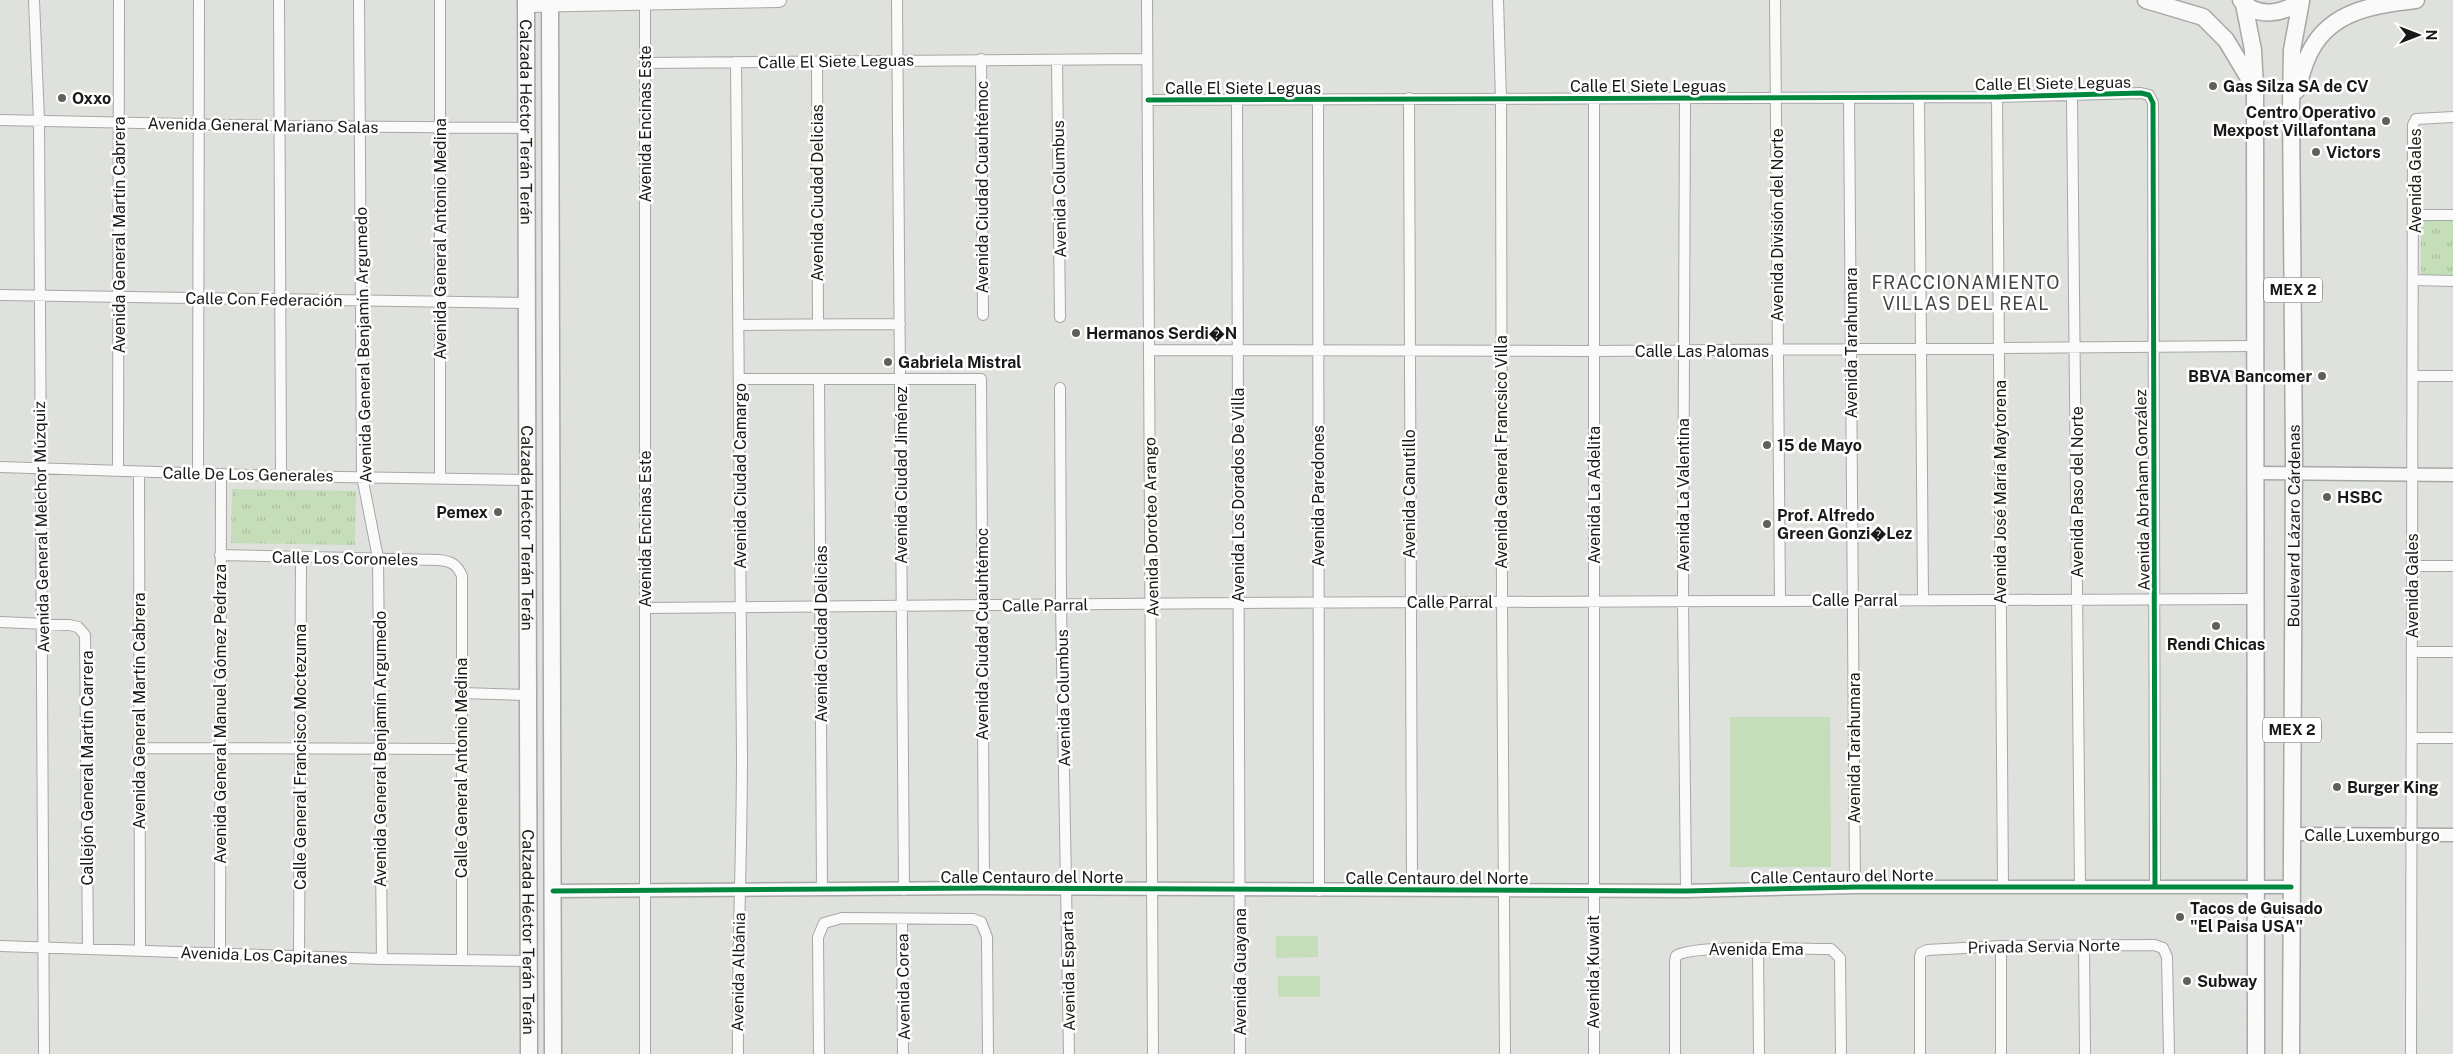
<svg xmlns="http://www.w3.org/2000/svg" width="2453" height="1054" font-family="'Public Sans',sans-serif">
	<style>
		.green { fill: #c5ddb8 }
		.park { fill: url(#park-tufts) }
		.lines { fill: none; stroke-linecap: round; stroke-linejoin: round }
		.minor-casing { stroke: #a6a8a5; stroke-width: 12 }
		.tertiary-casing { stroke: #a6a8a5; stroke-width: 15 }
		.secondary-casing { stroke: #a6a8a5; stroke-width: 16 }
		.primary-casing { stroke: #a6a8a5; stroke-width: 19 }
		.minor { stroke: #fafafa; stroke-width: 10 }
		.tertiary { stroke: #fafafa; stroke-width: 12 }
		.secondary { stroke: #fafafa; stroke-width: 14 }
		.primary { stroke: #fafafa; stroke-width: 16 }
		.cycleway-casing { stroke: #fff; stroke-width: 8 }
		.cycleway { stroke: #00873e; stroke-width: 5 }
		.poi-dot { fill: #5e605c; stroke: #fff; stroke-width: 2 }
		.labels { text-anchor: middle; stroke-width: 5; stroke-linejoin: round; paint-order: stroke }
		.shield { fill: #fff; stroke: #5d5f5d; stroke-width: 1 }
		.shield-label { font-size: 15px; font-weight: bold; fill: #181a17 }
		.street-label { font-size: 16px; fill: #181a17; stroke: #fff }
		.poi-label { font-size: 16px; font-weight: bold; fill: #181a17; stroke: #fff; text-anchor: start }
		.neighbourhood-label { font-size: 18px; letter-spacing: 1px; fill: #424640; stroke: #fff }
	</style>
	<defs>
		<pattern id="park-tufts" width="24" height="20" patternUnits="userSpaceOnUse" patternTransform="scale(1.25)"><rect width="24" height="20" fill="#c5ddb8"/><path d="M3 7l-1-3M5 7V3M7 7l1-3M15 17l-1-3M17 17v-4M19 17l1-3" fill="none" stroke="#a8bd9d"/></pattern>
	</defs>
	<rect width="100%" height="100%" fill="#dfe1dd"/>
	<path class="green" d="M1730,717H1830L1831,867H1730Z
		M1276,936H1318V957L1276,958Z
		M1278,976H1320V997H1278Z"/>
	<path class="park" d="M2421,221H2453V275L2421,276Z
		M232,489L356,491L355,545L231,543Z"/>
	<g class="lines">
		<g class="minor-casing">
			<path id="minor" d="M34,0L39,120L44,1054
				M279,0L281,476
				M359,0L362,476L378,558L382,959
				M440,0V478
				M897,0L904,890
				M1147,0L1153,1054
				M1498,0L1501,99L1502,602L1505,1054
				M1775,0L1780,601
				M981,59L983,315
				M1057,60L1060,317
				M736,62C739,293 742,524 742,755C742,855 737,954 738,1054
				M817,62L818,324
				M645,63L1147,59
				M2072,96L2080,887
				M1997,97L2003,887
				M1409,98L1412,890
				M1849,98L1855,887
				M1919,98L1923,600
				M1685,99L1683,601L1686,891
				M1148,100L1997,97L2141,93L2149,95L2153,103L2155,886
				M1318,100L1319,891
				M1237,101L1240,1054
				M0,120L279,126L526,128
				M2414,215H2453
				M2414,280L2453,281
				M0,295L527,303
				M739,325L900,324
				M1149,350L1594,351L2255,346
				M2414,376H2453
				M740,379H981L984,888
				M819,379L822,890
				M1060,388L1061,604L1069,1054
				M0,467L281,476L526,480
				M118,470L119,0
				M139,472L140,949
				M198,474L199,0
				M220,555L438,560C451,561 457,564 462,576V960
				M2413,566H2453
				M645,608L1238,603L2255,599
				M0,622L69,625L78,627L85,635L88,948
				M2412,652H2453
				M461,693L527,695
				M2412,738H2453
				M138,748L460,749
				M902,920L903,1054
				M2084,945L2085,1054
				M0,946L382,959L528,961
				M2001,946V1054
				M1758,949L1759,1054
				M220,954L221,475
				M299,957L301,557
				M645,1054V4
				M819,1054L818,937L824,923L842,918L973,919L981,922L987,937L988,1054
				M1594,1054V98
				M1675,1054V962L1676,956C1692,944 1804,949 1831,949L1840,958L1841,1054
				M1920,1054V957L1921,953L1927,950L2001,946L2154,945L2163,948L2167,957L2169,1054
				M2411,1054L2413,125L2416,119L2453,117"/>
		</g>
		<g class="tertiary-casing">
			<path id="tertiary" d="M2256,473L2453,475
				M2292,834L2453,835
				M553,891L984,888L1686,891L1855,887H2291"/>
		</g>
		<g class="secondary-casing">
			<path id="secondary" d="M526,5L779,0"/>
		</g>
		<g class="primary-casing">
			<g id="primary">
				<path id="s1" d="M526,0L529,1054"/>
				<path d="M550,0L553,1054"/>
				<path d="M2146,0L2203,17L2226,40L2253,85"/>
				<path d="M2241,0C2257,19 2284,14 2301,0"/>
				<path d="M2244,4L2253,50L2255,88L2256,1054"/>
				<path d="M2296,91C2301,77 2304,62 2311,50C2332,10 2375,5 2416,0"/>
				<path id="s2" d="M2291,1054L2294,459L2291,107L2292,50L2301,1"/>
			</g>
		</g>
		<use href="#minor" class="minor"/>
		<use href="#tertiary" class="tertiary"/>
		<use href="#secondary" class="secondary"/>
		<use href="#primary" class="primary"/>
		<g class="cycleway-casing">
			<path id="cycleway" d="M1148,100L1997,97L2141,93L2149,95L2153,103L2155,886
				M553,891L984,888L1686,891L1855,887H2291"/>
		</g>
		<use href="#cycleway" class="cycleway"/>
	</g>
	<g class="poi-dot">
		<circle cx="2213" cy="86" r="5"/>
		<circle cx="62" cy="98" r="5"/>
		<circle cx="2386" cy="121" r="5"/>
		<circle cx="2316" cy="152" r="5"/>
		<circle cx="1076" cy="333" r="5"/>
		<circle cx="888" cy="362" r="5"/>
		<circle cx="2322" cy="376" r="5"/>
		<circle cx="1767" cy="445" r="5"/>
		<circle cx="2327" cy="497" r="5"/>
		<circle cx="498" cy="512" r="5"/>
		<circle cx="1767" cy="524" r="5"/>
		<circle cx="2216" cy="626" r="5"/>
		<circle cx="2337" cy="787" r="5"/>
		<circle cx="2180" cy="917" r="5"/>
		<circle cx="2187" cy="981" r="5"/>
	</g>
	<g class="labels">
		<g class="shield">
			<rect x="2264" y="277.5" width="58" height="25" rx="4"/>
			<rect x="2263" y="717.5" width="58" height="25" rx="4"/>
		</g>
		<g class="shield-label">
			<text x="2293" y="295">MEX 2</text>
			<text x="2292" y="735">MEX 2</text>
		</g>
		<g class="street-label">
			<text transform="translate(836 61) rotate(-1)" y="6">Calle El Siete Leguas</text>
			<text transform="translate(2053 83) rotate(-1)" y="6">Calle El Siete Leguas</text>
			<text x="1648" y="92">Calle El Siete Leguas</text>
			<text x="1243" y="94">Calle El Siete Leguas</text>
			<text dy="6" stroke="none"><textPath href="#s1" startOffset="122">Calzada Héctor Terán Terán</textPath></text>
			<text transform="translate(645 124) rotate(-90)" y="6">Avenida Encinas Este</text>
			<text transform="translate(263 125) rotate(1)" y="6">Avenida General Mariano Salas</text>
			<text transform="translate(2415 181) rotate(-90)" y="6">Avenida Gales</text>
			<text transform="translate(982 187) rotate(-90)" y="6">Avenida Ciudad Cuauhtémoc</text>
			<text transform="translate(1059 189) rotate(-91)" y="6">Avenida Columbus</text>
			<text transform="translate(817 193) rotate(-90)" y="6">Avenida Ciudad Delicias</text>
			<text transform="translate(1777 225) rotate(-90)" y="6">Avenida División del Norte</text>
			<text transform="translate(119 235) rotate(-90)" y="6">Avenida General Martín Cabrera</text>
			<text transform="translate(440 239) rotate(-90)" y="6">Avenida General Antonio Medina</text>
			<text transform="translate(264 299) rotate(1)" y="6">Calle Con Federación</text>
			<text transform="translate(1851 343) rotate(-90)" y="6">Avenida Tarahumara</text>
			<text transform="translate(363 345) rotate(-91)" y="6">Avenida General Benjamín Argumedo</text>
			<text x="1702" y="357">Calle Las Palomas</text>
			<text transform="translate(1501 452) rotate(-90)" y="6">Avenida General Francsico Villa</text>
			<text transform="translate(248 474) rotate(1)" y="6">Calle De Los Generales</text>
			<text transform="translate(901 475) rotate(-90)" y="6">Avenida Ciudad Jiménez</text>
			<text transform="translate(740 476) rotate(-90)" y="6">Avenida Ciudad Camargo</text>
			<text transform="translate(2142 490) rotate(-91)" y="6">Avenida Abraham González</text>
			<text transform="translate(2000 492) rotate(-90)" y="6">Avenida José María Maytorena</text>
			<text transform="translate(2077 492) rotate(-90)" y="6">Avenida Paso del Norte</text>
			<text transform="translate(1409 494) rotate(-90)" y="6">Avenida Canutillo</text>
			<text transform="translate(1238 495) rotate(-90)" y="6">Avenida Los Dorados De Villa</text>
			<text transform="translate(1594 495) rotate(-90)" y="6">Avenida La Adelita</text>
			<text transform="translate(1683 495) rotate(-90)" y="6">Avenida La Valentina</text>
			<text transform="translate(1318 496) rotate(-90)" y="6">Avenida Paredones</text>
			<text transform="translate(41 527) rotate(-91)" y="6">Avenida General Melchor Múzquiz</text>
			<text dy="6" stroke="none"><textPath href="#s1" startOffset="528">Calzada Héctor Terán Terán</textPath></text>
			<text transform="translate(1151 527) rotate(-91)" y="6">Avenida Doroteo Arango</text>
			<text dy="6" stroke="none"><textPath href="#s2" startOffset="528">Boulevard Lázaro Cárdenas</textPath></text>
			<text transform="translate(645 529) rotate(-90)" y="6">Avenida Encinas Este</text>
			<text transform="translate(345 558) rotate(1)" y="6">Calle Los Coroneles</text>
			<text transform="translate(2412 586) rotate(-90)" y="6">Avenida Gales</text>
			<text x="1855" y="606">Calle Parral</text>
			<text x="1450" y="608">Calle Parral</text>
			<text transform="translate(1045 605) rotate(-1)" y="6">Calle Parral</text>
			<text transform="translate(821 634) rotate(-90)" y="6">Avenida Ciudad Delicias</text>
			<text transform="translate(982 634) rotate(-90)" y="6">Avenida Ciudad Cuauhtémoc</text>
			<text transform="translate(1063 698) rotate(-91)" y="6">Avenida Columbus</text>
			<text transform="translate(139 711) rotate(-90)" y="6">Avenida General Martín Cabrera</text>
			<text transform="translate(220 714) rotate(-90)" y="6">Avenida General Manuel Gómez Pedraza</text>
			<text transform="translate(1854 748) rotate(-90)" y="6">Avenida Tarahumara</text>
			<text transform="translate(380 749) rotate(-90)" y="6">Avenida General Benjamín Argumedo</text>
			<text transform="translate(300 757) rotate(-90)" y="6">Calle General Francisco Moctezuma</text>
			<text transform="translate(87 768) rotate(-90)" y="6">Callejón General Martín Carrera</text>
			<text transform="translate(461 768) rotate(-90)" y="6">Calle General Antonio Medina</text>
			<text x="2372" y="841">Calle Luxemburgo</text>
			<text transform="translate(1842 876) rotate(-1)" y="6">Calle Centauro del Norte</text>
			<text x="1032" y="883">Calle Centauro del Norte</text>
			<text x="1437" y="884">Calle Centauro del Norte</text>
			<text dy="6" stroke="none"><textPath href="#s1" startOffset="932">Calzada Héctor Terán Terán</textPath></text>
			<text transform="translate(2044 946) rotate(-1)" y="6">Privada Servia Norte</text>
			<text x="1756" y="955">Avenida Ema</text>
			<text transform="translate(264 955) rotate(2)" y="6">Avenida Los Capitanes</text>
			<text transform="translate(1068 971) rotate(-91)" y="6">Avenida Esparta</text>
			<text transform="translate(738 972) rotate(-89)" y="6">Avenida Albánia</text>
			<text transform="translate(1240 972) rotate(-90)" y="6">Avenida Guayana</text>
			<text transform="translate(1593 972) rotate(-90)" y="6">Avenida Kuwait</text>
			<text transform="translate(903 987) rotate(-91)" y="6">Avenida Corea</text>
		</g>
		<g class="poi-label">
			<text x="2223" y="92">Gas Silza SA de CV</text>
			<text x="72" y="104">Oxxo</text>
			<text x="2376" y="118" text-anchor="end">Centro Operativo<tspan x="2376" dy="18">Mexpost Villafontana</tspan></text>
			<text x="2326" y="158">Victors</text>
			<text x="1086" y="339">Hermanos Serdi�N</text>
			<text x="898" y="368">Gabriela Mistral</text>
			<text x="2312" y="382" text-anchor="end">BBVA Bancomer</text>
			<text x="1777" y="451">15 de Mayo</text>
			<text x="2337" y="503">HSBC</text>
			<text x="488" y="518" text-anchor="end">Pemex</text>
			<text x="1777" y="521">Prof. Alfredo<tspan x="1777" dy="18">Green Gonzi�Lez</tspan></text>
			<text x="2216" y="650" text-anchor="middle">Rendi Chicas</text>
			<text x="2347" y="793">Burger King</text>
			<text x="2190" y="914">Tacos de Guisado<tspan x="2190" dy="18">"El Paisa USA"</tspan></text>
			<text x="2197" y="987">Subway</text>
		</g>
		<g class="neighbourhood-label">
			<text x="1966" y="289">FRACCIONAMIENTO<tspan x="1966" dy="21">VILLAS DEL REAL</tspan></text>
		</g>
	</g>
	<g transform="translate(2418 35) rotate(90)" stroke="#ffffff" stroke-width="4" paint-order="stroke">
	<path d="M0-4L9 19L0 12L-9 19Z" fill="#181a17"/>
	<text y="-8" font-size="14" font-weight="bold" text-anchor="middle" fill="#181a17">N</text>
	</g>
</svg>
